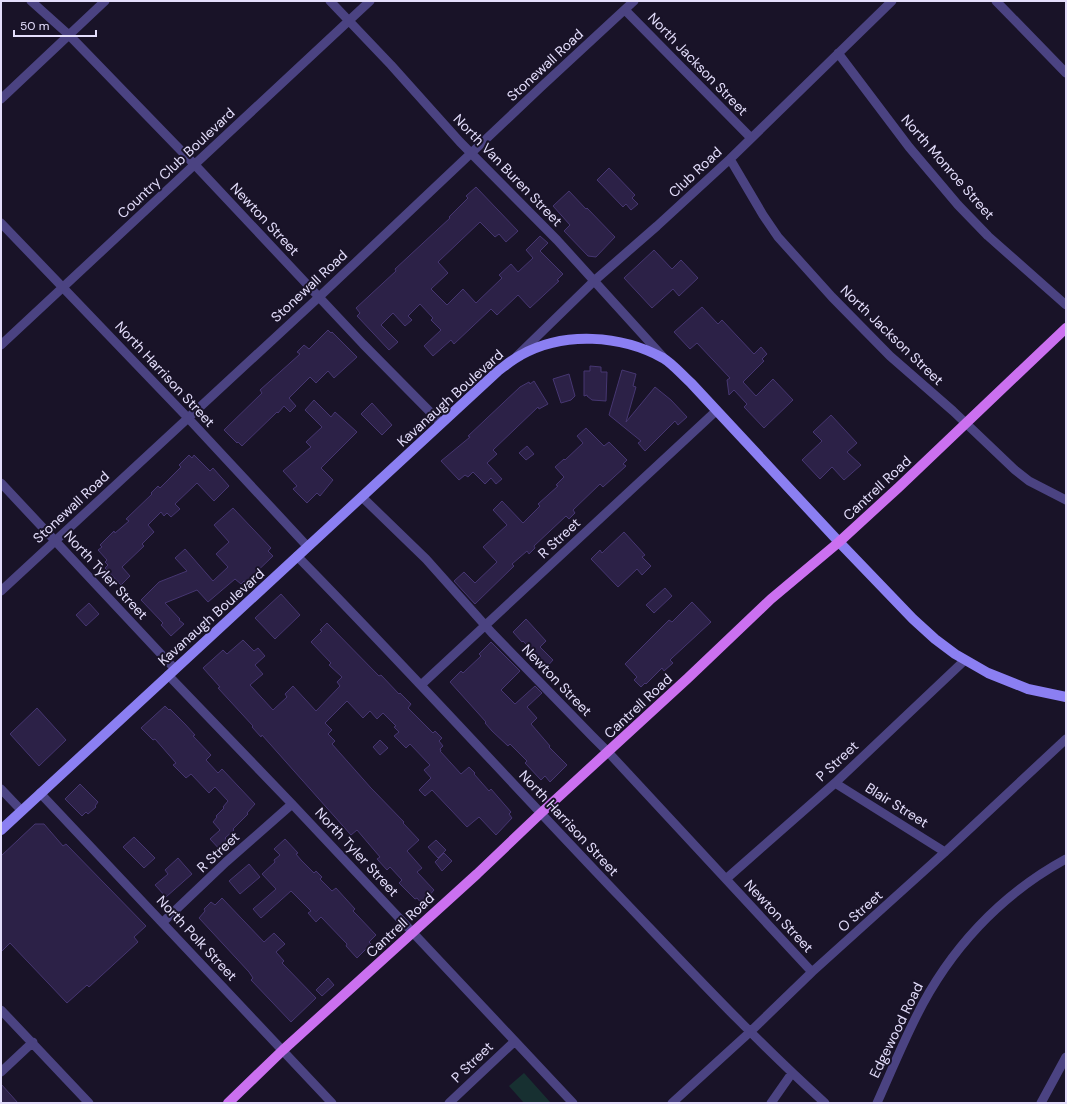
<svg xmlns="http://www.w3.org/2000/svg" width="1067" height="1104" font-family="'DM Sans',sans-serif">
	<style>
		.green { fill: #173031 }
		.building { fill: #2c2147; stroke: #463671 }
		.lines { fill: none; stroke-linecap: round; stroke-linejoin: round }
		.street { stroke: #4b4382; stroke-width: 9 }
		.secondary { stroke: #8b7ff2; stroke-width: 10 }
		.primary { stroke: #cb70f0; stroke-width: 10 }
		.labels { text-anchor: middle; stroke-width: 4; stroke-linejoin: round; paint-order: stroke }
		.street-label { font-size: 14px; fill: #e4defc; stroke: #191328 }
	</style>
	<rect width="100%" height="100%" fill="#191328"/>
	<path class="green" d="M524,1073L550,1102L549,1103H524L509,1086Z"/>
	<path class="building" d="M609,168L635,195L632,198L638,204L631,210L626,204L623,207L597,180Z
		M476,187L518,231L506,242L499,234L495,237L480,222L438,262L448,273L431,289L447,305L463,289L476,303L502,278L499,275L511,264L518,272L533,258L526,250L540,236L548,243L540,251L563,274L557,280L559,281L530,308L518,295L497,315L491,309L454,344L451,340L433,356L424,346L441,330L431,320L433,318L420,304L408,316L412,320L405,326L393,313L381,325L398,342L389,350L357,316L360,313L356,308L396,271L395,269L450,218L449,217L468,198L466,196Z
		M569,191L586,209L587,208L615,237L596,257L588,256L564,231L570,225L553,206Z
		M654,250L672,269L681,260L698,278L679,296L673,289L652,308L624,278Z
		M702,307L718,324L722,320L754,354L761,347L767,354L762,359L764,361L743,382L756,396L773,379L793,400L764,428L744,407L747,404L734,390L729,395L727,380L730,378L697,343L690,349L674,332Z
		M328,330L331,333L332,332L357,357L334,378L328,371L316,383L310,377L289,398L296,406L290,412L284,406L278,413L277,412L242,446L238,442L237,443L224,430L262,393L260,390L300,354L297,352L304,345L309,349Z
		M590,366L601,367V372H607L606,401L592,400L587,396V395L584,396V371H590Z
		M622,370L636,374L633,386L636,387L626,422L655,387L671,400L687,417L678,425L675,421L645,451L638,443L641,441L609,415Z
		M569,374L575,396L571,400L561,403L553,379Z
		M534,381L548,404L539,409L538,407L493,450L497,454L487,463L502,479L496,484L491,478L485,484L473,472L468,477L465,475L459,480L441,461L470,437L468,436L520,387L529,382L530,384Z
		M314,400L331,417L335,412L357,432L321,468L333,480L320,496L317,493L307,503L293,489L297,486L283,471L311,447L306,442L322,427L305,410Z
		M372,403L392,425L382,435L361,414Z
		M831,415L857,443L847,452L861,465L844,480L832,467L820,479L802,460L822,441L813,432Z
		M586,428L604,446L609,442L627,460L623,464L626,466L603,487L600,484L573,510L575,513L569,519L566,516L534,546L535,548L529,554L527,551L512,564L514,566L475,604L454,581L464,572L475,583L497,562L483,547L507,525L493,510L502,501L523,523L540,506L538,504L558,486L556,485L564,477L555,467L564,459L565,460L583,443L577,436Z
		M527,446L534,454L526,460L519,453Z
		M189,455L192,458L194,455L210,471L213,468L229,486L214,501L197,483L175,504L180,509L171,517L167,513L164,516L161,512L148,525L154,532L142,544L144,546L122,567L130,576L121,585L105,568L108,565L105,562L107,560L98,550L102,547L100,545L114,531L115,533L129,521L126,519L152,494L151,493L158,486L160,488L181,467L179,465Z
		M233,508L271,548L268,551L273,556L246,582L244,581L241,584L235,579L208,602L197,590L165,603L180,619L179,620L184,624L171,636L161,625L163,623L141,600L159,582L187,571L175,558L185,549L213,581L228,567L216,554L229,542L214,525Z
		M624,532L645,555L642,557L651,566L642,575L637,569L618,587L591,559L600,550L602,553Z
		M665,588L672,596L654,613L646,605Z
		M281,594L300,615L275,639L255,618Z
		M692,602L711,622L672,658L670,660L673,663L664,671L662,668L646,684L645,683L641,687L634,680L637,677L625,664L669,620L672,622Z
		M89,603L99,614L86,626L76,615Z
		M526,619L546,641L540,647L553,660L543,671L536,663L540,659L523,641L522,642L513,632Z
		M327,623L379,676L381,675L399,694L400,693L411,704L408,708L433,733L435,731L442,738L439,741L443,746L440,749L441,751H440L461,774L469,767L475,773L474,774L489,791L491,789L511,812L509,814L512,818L496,835L479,817L467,827L432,790L425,796L419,790L431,778L424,770L430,765L410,744L406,748L394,736L399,732L394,727L396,726L383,713L377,719L370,711L363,718L347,701L325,723L332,730L328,734L335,741L332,744L371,788L404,822L403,823L419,840L407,851L422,868L417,872L434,890L422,904L417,898L415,899L399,883L402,880L390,867L387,870L377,859L380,857L357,830L351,835L262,735L261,737L252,727L253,726L218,688L220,687L203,668L223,650L227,654L243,640L254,651L258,648L265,656L255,665L263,674L250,685L273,710L287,697L285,694L293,686L316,711L340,686L337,682L342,677L329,665L331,663L311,642L322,631L320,630Z
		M491,642L520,671L501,690L515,704L535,686L542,693L527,707L537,718L531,724L550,746L549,747L567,765L550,782L545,776L541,780L525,763L527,761L510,744L508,746L492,731L485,723L486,722L450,682L461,671L463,673L481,656L479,654Z
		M165,706L169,710L170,709L185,724L195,735L193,736L211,755L206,760L218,773L222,769L255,804L247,813L248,814L233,829L234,830L225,838L230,844L222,852L210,839L220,830L213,822L217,817L216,816L224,808L223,807L228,801L215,787L209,793L191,774L186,778L173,765L176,763L155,739L153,740L141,728Z
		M37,708L66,740L39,766L10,734Z
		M380,740L388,748L380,755L373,747Z
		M80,784L98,802L95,806L96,807L88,814L86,812L82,816L65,799Z
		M35,824H44L63,846L66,844L146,926L134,937L138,942L89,987L87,985L67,1003L10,943L1,952V856Z
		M134,837L155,858L144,868L123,847Z
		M285,839L298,853L296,854L301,860L314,873L316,871L322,877L320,879L332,891L336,888L355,909L353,911L357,915L376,935L369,942L371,944L357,958L346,946L347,944L321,917L316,922L308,913L311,911L291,891L261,918L253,909L276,889L262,874L275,862L274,860L280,855L274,849Z
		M436,840L446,850L438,858L428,847Z
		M444,853L452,861L442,871L435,862Z
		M178,858L192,874L166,897L155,885L168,874L165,870Z
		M249,864L260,877L240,894L229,881Z
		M222,898L264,942L274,933L285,944L276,952L284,961L282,963L316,998L291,1022L251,980L253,978L249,972L199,918L205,911L204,909L211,902L215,905Z
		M328,978L334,985L322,996L316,990Z
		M1,1084L10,1094L18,1103H1Z"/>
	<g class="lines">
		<path class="street" d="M31,1L69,35L195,165L363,344L441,423
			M330,1L391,65L460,142L557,240L664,358
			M996,1L1066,73
			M625,10L751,138
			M838,53L909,147L958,205L988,236L1066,305
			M1,99L105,1
			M730,159L763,215L778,237L832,297L890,356L953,411L1015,470L1029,481L1066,500
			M1,223L188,418L307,546
			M1,345L370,1
			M517,356L594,281L657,226L730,159L892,1
			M1,483L175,669
			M362,497L426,559L492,633L592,736L608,752L812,972
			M297,556C408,669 514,786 623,900C689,969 754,1039 825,1103
			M1,591L319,297L541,87L634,1
			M168,675L292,804L573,1103
			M421,685L716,411
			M835,783L945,852
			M1,789L21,810
			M40,793L332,1103
			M726,879L835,783L965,660
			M163,922L226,862L292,804
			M1,1010L89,1103
			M1,1072L33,1042
			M449,1103L515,1041
			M672,1103L750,1032L812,972L945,852L1066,739
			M771,1103L792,1073
			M877,1103C890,1074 902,1045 916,1017C949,950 1000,895 1066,859
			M1041,1103L1066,1057"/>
		<path class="secondary" d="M1,830L498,371C506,365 513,359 521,355C564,331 621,335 663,358C673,364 682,375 691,383L839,542L913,619L935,639L955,654L988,673L1028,689L1066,697"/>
		<path class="primary" d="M228,1103L283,1050L477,874L541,813L688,678L771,599L839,542L899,487L1066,328"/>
	</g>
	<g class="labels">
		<g class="street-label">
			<text transform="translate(698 64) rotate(46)" y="5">North Jackson Street</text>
			<text transform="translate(545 65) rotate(-43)" y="5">Stonewall Road</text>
			<text transform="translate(176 163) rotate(-43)" y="5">Country Club Boulevard</text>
			<text transform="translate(948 167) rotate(49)" y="5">North Monroe Street</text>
			<text transform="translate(508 170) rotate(46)" y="5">North Van Buren Street</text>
			<text transform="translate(695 172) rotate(-43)" y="5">Club Road</text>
			<text transform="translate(265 219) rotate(47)" y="5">Newton Street</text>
			<text transform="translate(309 286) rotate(-43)" y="5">Stonewall Road</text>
			<text transform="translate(892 335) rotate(44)" y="5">North Jackson Street</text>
			<text transform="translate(165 374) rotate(47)" y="5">North Harrison Street</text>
			<text transform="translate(450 398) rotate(-42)" y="5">Kavanaugh Boulevard</text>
			<text transform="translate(877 488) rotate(-43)" y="5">Cantrell Road</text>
			<text transform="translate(71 507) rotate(-43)" y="5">Stonewall Road</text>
			<text transform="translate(559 538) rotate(-43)" y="5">R Street</text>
			<text transform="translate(106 575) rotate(47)" y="5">North Tyler Street</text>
			<text transform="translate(211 617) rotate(-42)" y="5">Kavanaugh Boulevard</text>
			<text transform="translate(557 680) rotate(46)" y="5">Newton Street</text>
			<text transform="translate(638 706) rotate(-43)" y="5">Cantrell Road</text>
			<text transform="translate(837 761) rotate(-43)" y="5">P Street</text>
			<text transform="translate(897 805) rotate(32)" y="5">Blair Street</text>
			<text transform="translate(569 823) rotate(47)" y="5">North Harrison Street</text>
			<text transform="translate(218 852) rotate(-43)" y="5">R Street</text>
			<text transform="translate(357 852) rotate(47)" y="5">North Tyler Street</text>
			<text transform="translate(860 911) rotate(-42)" y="5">O Street</text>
			<text transform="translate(779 916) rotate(47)" y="5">Newton Street</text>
			<text transform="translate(400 925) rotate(-43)" y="5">Cantrell Road</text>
			<text transform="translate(197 938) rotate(47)" y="5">North Polk Street</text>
			<text transform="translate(896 1030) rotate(-64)" y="5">Edgewood Road</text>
			<text transform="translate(472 1062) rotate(-44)" y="5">P Street</text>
		</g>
	</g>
	<rect width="1067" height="1104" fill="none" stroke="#e4defc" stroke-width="4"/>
	<path d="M14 30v6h82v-6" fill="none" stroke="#e4defc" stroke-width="2"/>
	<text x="20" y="30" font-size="12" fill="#e4defc" stroke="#191328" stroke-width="3" paint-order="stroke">50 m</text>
</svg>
